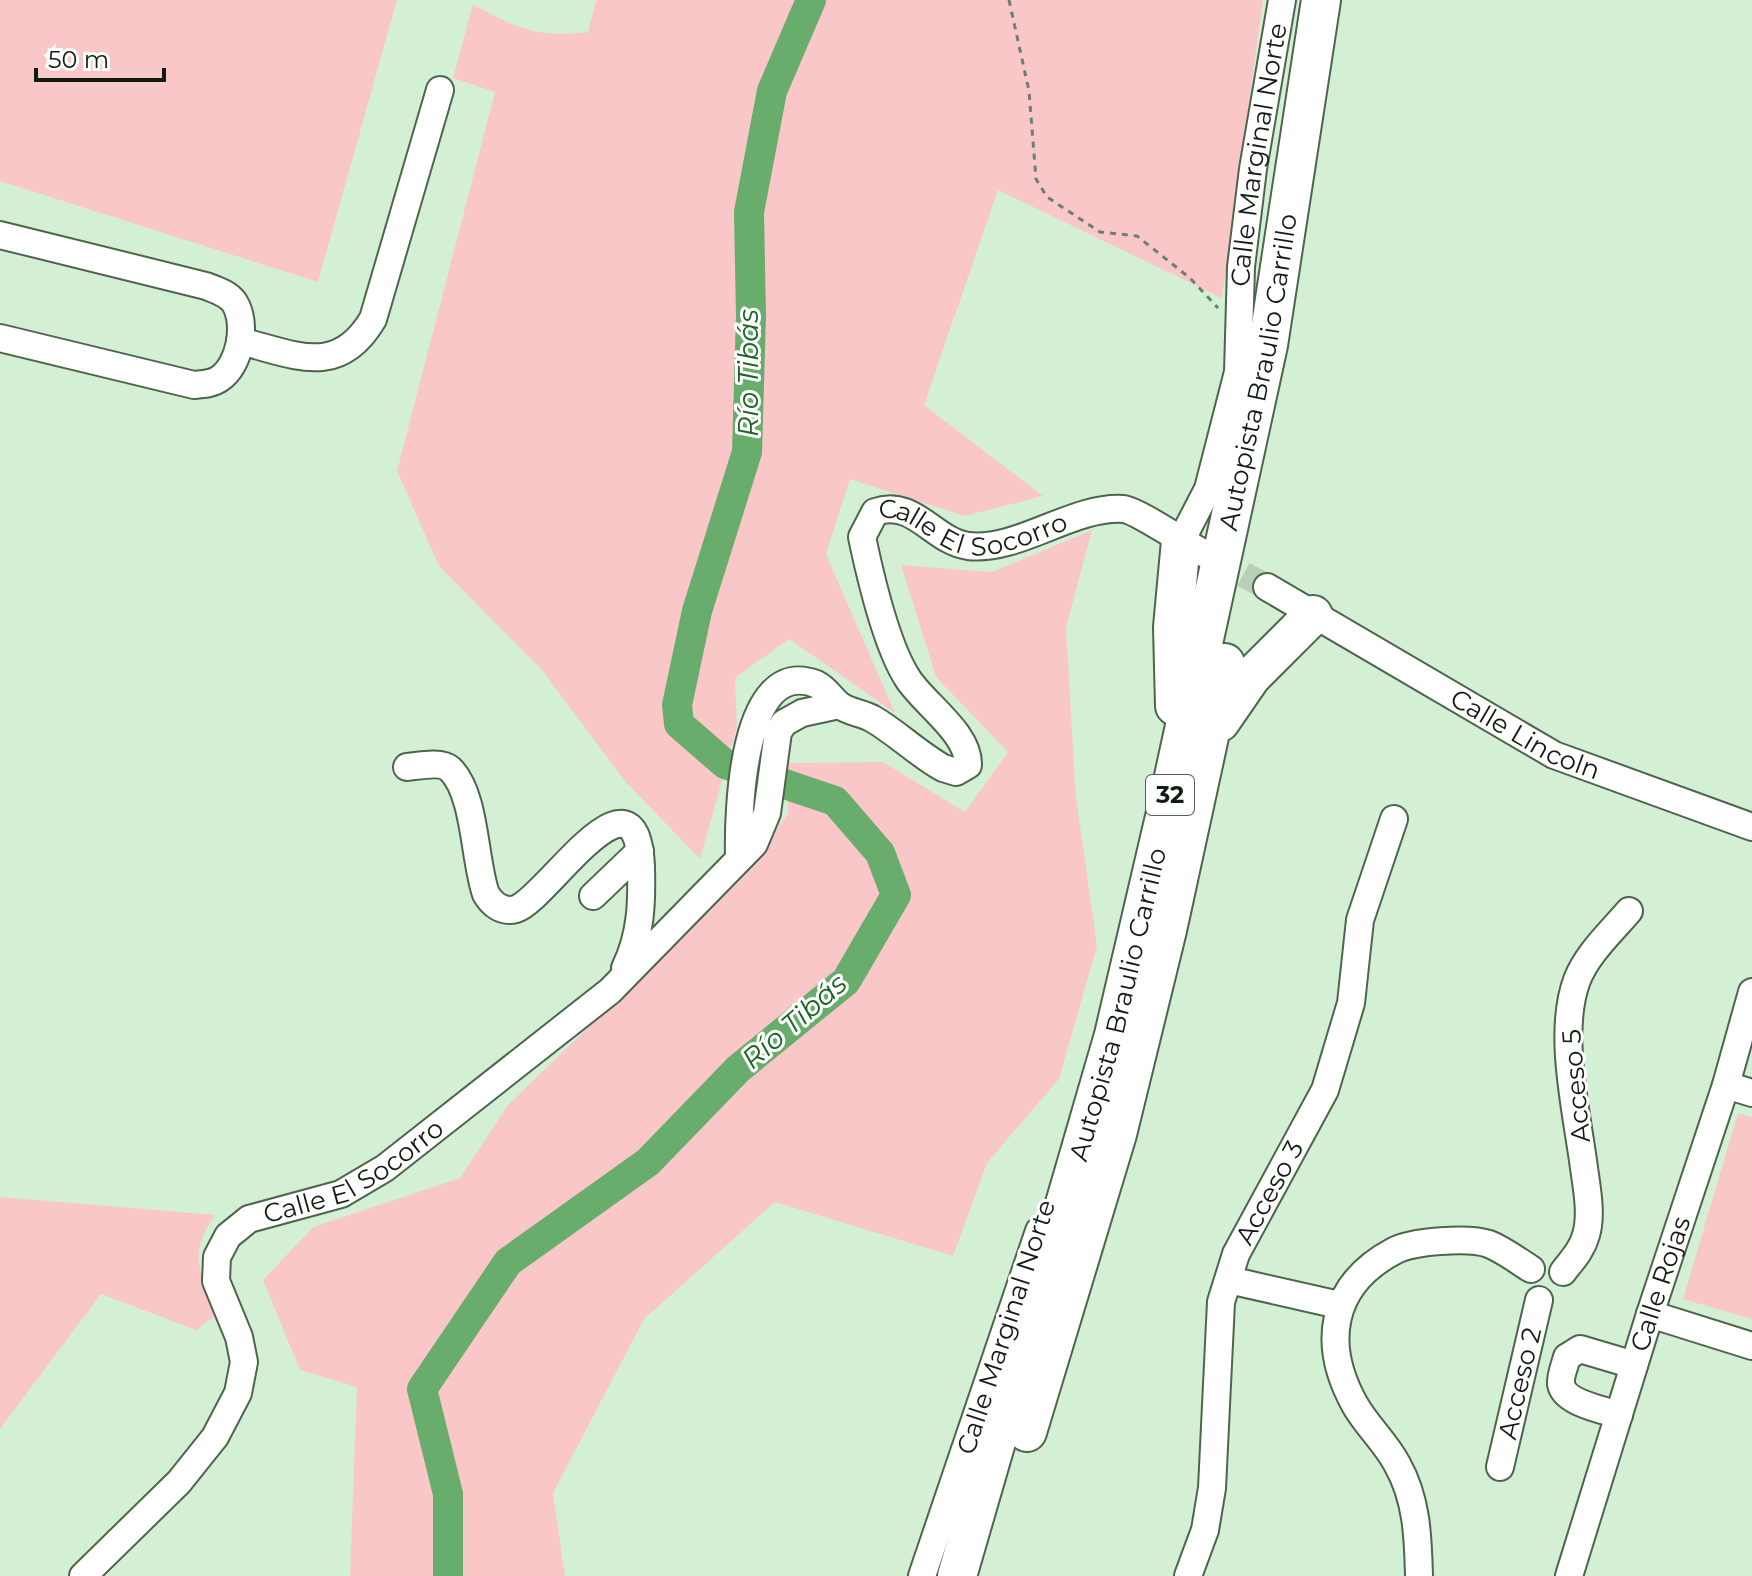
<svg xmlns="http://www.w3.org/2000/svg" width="1752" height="1576" font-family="Montserrat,sans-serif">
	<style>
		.green { fill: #fac7c9 }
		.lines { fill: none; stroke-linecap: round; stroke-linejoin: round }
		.river { stroke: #68ad6b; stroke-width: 30 }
		.minor-tunnel { stroke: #b7d0b7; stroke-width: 26; stroke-dasharray: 26 13; stroke-linecap: butt }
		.minor-casing { stroke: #4d654d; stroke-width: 30 }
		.highway-casing { stroke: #4d654d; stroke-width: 42 }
		.path { stroke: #6d7f6d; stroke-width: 3; stroke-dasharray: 6 6; stroke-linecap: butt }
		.minor { stroke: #fff; stroke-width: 26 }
		.highway { stroke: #fff; stroke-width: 38 }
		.labels { text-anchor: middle; stroke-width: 6; stroke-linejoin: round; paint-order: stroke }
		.shield { fill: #fff; stroke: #585f58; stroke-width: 2 }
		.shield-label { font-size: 24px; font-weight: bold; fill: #111b11 }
		.street-label { font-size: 26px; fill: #111b11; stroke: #fff }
		.water-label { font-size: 28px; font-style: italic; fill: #1b6324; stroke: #fff }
	</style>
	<rect width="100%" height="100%" fill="#d4f0d4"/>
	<path class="green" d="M0,0H397L318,282L0,181Z
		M596,0H1263L1222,298L998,190L924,405L1043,496L965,516L850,479L826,554L895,713L789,639L735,678L737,727L700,859L624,780L542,670L439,566L397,471L495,92L453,78L473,4C515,28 538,38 588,32Z
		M1092,530L1066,628L1076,797L1097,946L1059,1079L987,1163L953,1256L775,1202L644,1319L553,1493L565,1576H350L357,1387L300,1370L263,1280L313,1227L460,1178L508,1105L727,893L788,814L787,763L883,762L965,812L1008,752L936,677L901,565L992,572Z
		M1738,1113L1752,1117V1319L1683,1299Z
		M0,1197L215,1215C187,1255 200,1273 218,1314L196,1330L101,1294L0,1429Z"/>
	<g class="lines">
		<path class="river" d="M448,1576V1494L422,1389L508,1262L648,1162L738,1069L846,981L896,895L880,853L835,801L725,764L679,724L677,705L697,611L747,452L751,316L749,212L772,91L811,0"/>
		<path class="minor-tunnel" d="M1209,556L1267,587"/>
		<g class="minor-casing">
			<g id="minor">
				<path d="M0,235L206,286C216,290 227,293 234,302C248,323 240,366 219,379C212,384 202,384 194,385L0,338"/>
				<path d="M240,341C296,355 338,378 373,319L440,90"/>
				<path id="s1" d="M1181,541L1208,489L1238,372L1241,267L1253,169L1282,0"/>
				<path id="s2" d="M1267,587L1554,755L1752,827"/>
				<path d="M407,767C418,766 441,761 450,769C476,794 474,861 486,894C492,904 502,913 516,909C547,899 637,753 641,867C642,903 641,936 625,968"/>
				<path id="s3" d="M739,856C738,815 741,655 816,684C826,689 830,697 838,704C847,712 863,713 873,719C897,733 918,754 943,768L956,772L968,765C969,733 925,705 908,679C887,647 870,575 862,537L875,512C914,498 933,541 968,546C1018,552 1072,506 1123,509C1137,510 1192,548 1209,556"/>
				<path d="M593,896L640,851"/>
				<path d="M1726,1085L1752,1093"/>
				<path d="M1563,1272C1572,1260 1582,1250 1586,1235C1592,1215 1587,1189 1584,1168C1577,1113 1557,1033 1577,980C1587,954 1611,932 1629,911"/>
				<path d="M1229,1280L1339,1305"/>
				<path d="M1650,1314L1752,1346"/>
				<path d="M1619,1415C1604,1410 1564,1403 1561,1384C1560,1376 1565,1365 1567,1357L1580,1349L1634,1365"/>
				<path id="s4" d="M1500,1467L1539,1300"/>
				<path id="s5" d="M83,1576L179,1482L215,1437L238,1393L244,1362L239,1337L216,1281L217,1257L228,1236L249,1219L341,1194L385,1168L610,991L754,844L767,813L778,732L784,723L802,713L839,705"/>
				<path d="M922,1576L1039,1231"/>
				<path id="s6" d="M1188,1576L1205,1530L1212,1488L1221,1302L1236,1254L1325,1090L1351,1003L1360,920L1394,819"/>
				<path d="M1419,1576C1418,1537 1417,1499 1397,1464C1386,1443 1367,1426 1355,1405C1321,1344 1330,1285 1394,1251C1412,1241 1469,1237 1489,1244C1504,1250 1518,1261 1531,1269"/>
				<path id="s7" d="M1569,1576L1650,1314L1726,1085L1752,992"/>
			</g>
		</g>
		<g class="highway-casing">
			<g id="highway">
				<path d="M1175,706L1173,627L1181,541"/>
				<path d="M1220,722L1251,677L1313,615"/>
				<path d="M1027,1432L1117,1134L1167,930L1225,663"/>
				<path id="s8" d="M957,1576L1114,1035L1168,804L1268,345L1321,0"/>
			</g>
		</g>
		<path class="path" d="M1009,0L1029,91L1036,179L1047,197L1100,232L1137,236L1190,278L1218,308"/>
		<use href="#minor" class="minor"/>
		<use href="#highway" class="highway"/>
	</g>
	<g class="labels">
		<rect class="shield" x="1146" y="775" width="48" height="40" rx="6"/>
		<g class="shield-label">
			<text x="1170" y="803">32</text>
		</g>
		<g class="street-label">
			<text dy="9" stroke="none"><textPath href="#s1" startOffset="398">Calle Marginal Norte</textPath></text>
			<text dy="9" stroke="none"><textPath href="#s8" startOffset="1242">Autopista Braulio Carrillo</textPath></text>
			<text dy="9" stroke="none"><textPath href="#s3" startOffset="788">Calle El Socorro</textPath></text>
			<text dy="9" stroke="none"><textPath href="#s2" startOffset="298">Calle Lincoln</textPath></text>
			<text dy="9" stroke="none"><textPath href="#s8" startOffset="594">Autopista Braulio Carrillo</textPath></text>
			<text transform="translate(1576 1086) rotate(-95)" y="9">Acceso 5</text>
			<text dy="9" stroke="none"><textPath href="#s5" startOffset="550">Calle El Socorro</textPath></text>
			<text dy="9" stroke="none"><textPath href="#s6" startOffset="398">Acceso 3</textPath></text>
			<text dy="9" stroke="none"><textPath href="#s7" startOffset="306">Calle Rojas</textPath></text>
			<text transform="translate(1006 1327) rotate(-72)" y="9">Calle Marginal Norte</text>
			<text dy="9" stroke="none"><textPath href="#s4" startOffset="86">Acceso 2</textPath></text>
		</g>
		<g class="water-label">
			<text transform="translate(748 373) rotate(-90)" y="10">Río Tibás</text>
			<text transform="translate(794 1021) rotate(-41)" y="10">Río Tibás</text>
		</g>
	</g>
	<path d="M36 68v12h128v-12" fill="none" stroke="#111b11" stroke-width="4"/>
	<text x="48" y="68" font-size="24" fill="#111b11" stroke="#ffffff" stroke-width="6" paint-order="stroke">50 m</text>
</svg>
